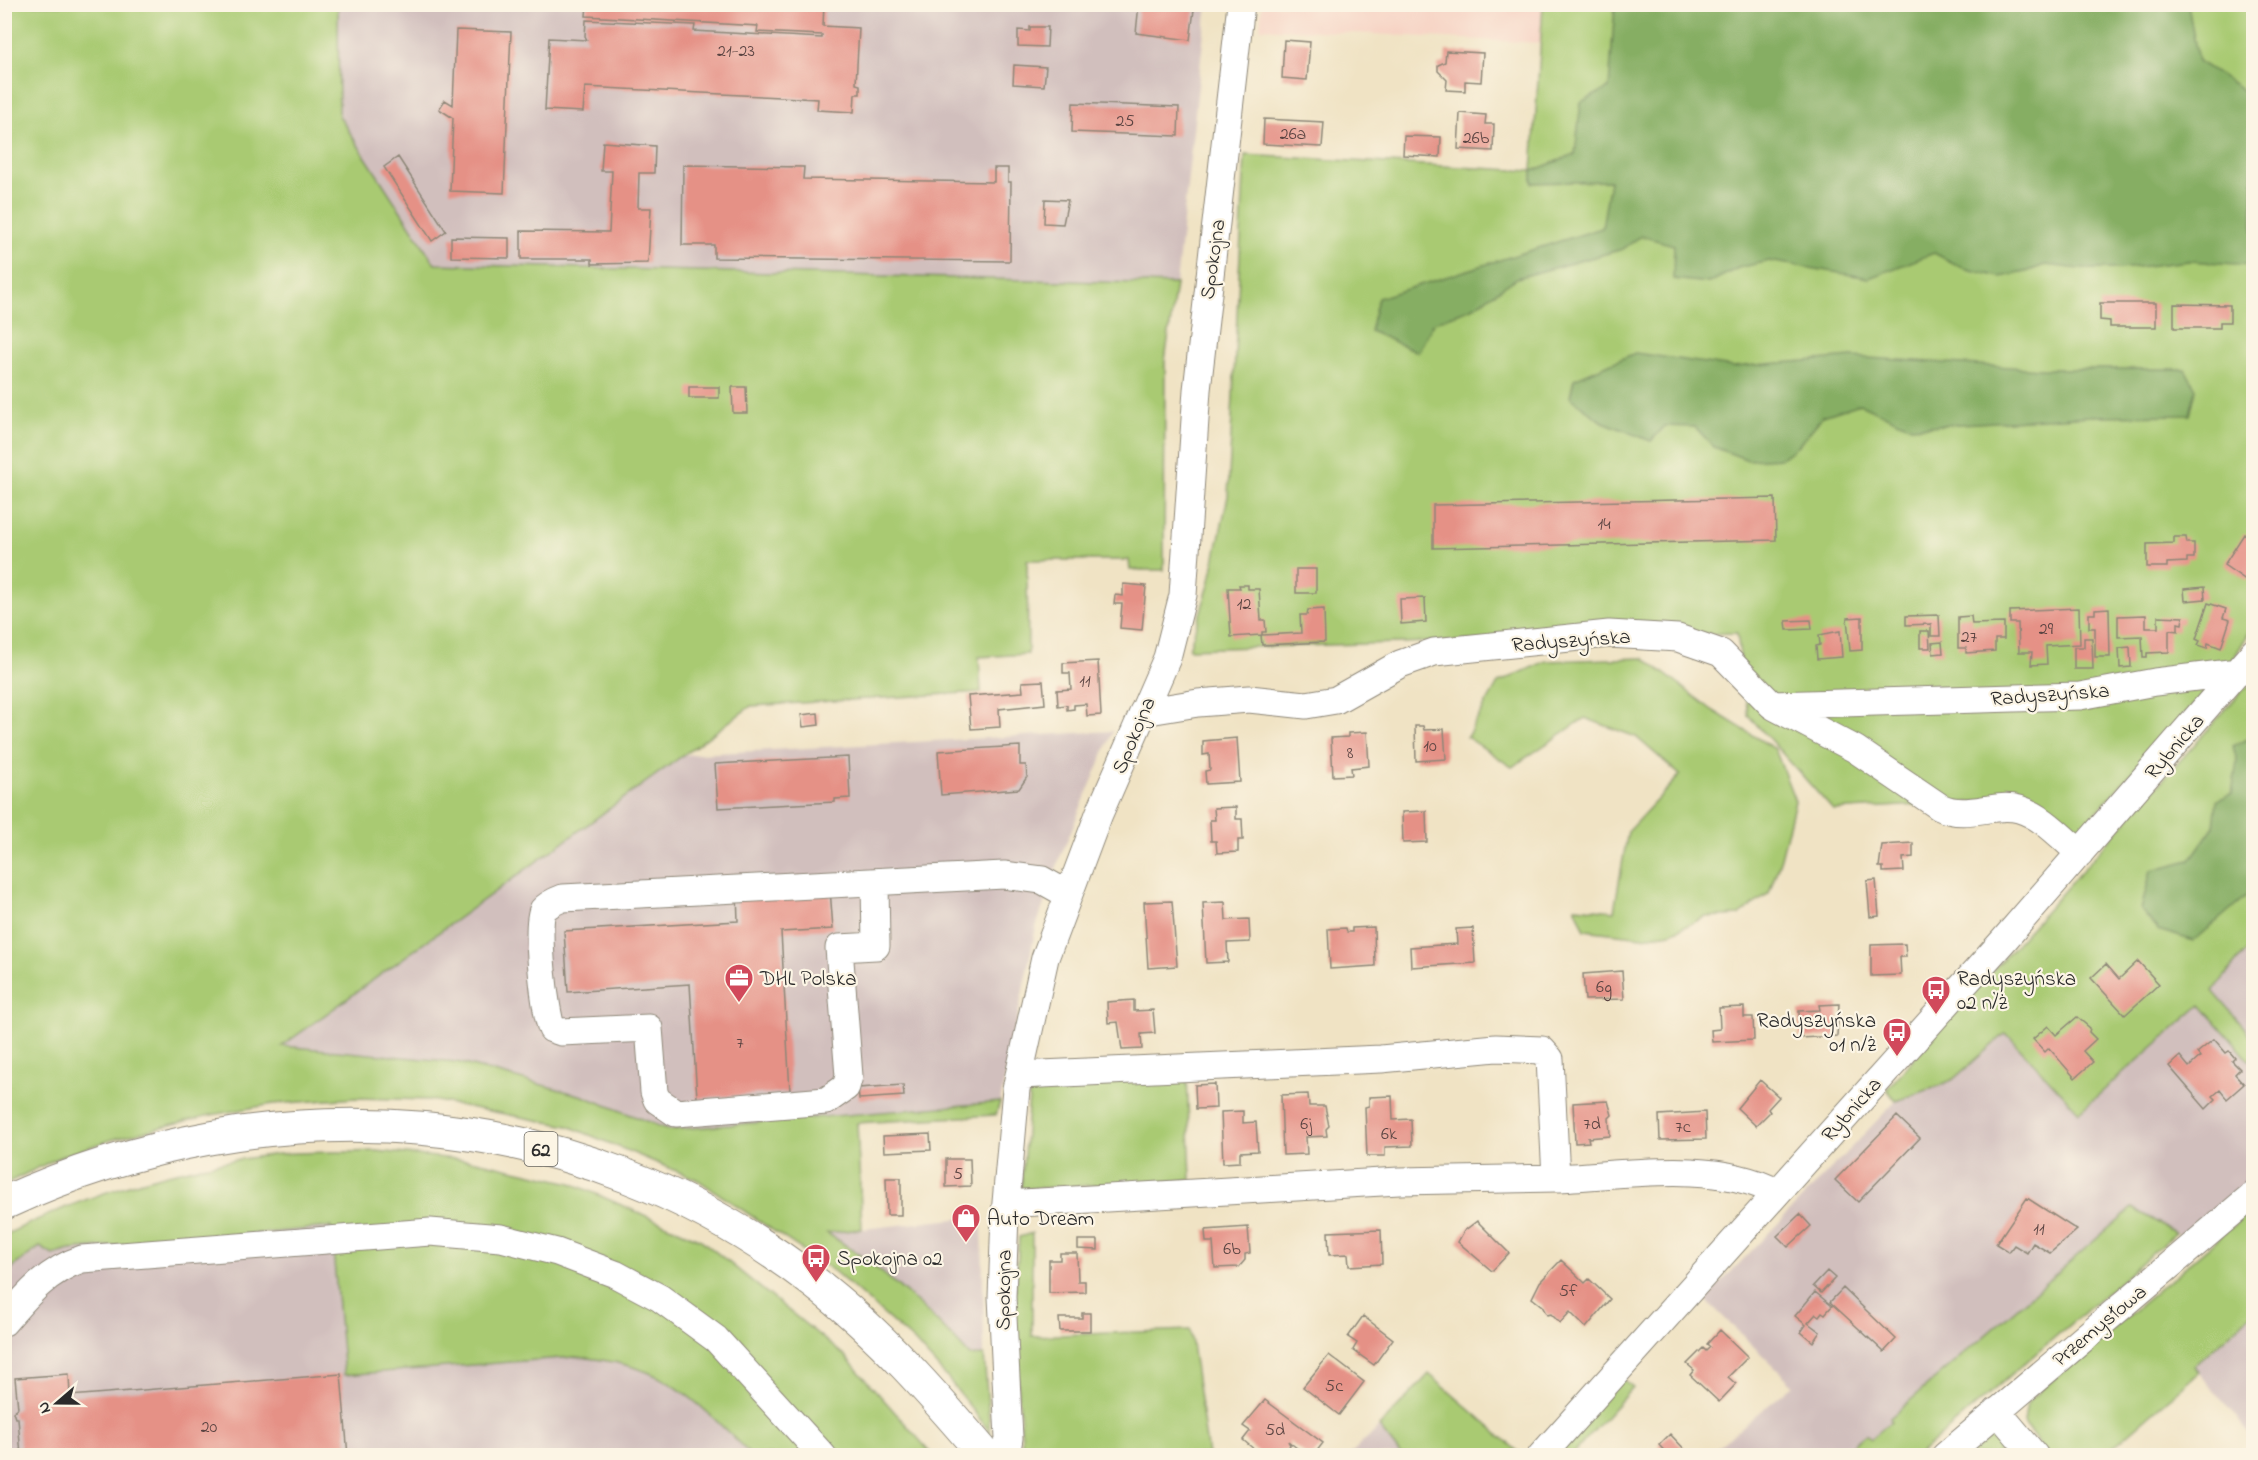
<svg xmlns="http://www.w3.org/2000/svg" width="2258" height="1460" font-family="'Indie Flower',sans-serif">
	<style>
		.built { fill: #f6d2c3 }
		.industrial { fill: #d1bfbd }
		.green { fill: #a9ca72; stroke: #6a7a4e; stroke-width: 1.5 }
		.forest { fill: #86ae64; stroke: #586c48; stroke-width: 1.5 }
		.building { fill: #e59186 }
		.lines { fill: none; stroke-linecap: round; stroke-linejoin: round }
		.minor-casing { stroke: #8e8778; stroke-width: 29 }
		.major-casing { stroke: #8e8778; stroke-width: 35 }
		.minor { stroke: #fff; stroke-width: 27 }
		.major { stroke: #fff; stroke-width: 33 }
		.labels { text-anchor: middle; stroke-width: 4.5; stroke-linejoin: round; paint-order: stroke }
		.number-label { font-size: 18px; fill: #5a4442 }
		.shield { fill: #fcf5e5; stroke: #6a6863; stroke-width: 1.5 }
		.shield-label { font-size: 20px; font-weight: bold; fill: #2b2b2b }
		.street-label { font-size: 21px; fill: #2b2b2b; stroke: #fcf5e5 }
		.poi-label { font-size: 21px; fill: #2b2b2b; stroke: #fcf5e5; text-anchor: start }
	</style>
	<rect width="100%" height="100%" fill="#fcf5e5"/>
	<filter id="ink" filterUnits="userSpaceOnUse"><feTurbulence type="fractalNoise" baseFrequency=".0167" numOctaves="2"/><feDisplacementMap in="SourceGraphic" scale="12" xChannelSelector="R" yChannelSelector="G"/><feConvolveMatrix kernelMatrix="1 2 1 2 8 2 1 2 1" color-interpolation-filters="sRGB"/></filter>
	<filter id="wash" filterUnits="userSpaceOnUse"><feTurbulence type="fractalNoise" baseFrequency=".008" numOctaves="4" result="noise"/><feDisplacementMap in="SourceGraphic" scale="24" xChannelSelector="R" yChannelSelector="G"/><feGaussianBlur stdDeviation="1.35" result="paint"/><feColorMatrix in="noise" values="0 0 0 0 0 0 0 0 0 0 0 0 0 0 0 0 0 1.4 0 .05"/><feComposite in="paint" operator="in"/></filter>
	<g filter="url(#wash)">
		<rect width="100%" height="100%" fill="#f0e3c4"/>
		<path class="built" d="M1262,5H1543L1540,43L1260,28Z"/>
		<path class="industrial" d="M338,5H1207L1176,284L435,264L339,116Z
			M1113,731L1060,857L1036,927L1000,1102L669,1130L583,1096L281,1047L681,755Z
			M2253,942V1038L2213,991Z
			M2201,1005L2249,1060L2253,1061V1179L2185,1237L2131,1209L1890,1418L1891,1421L1871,1439L1866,1434L1840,1455H1708L1793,1385L1705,1299L1896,1101L1950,1082L2006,1033L2079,1112Z
			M982,1216L984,1355L970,1356L950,1333L850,1248L826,1233Z
			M331,1227L575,1357L628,1363L665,1379L699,1404L751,1455H5L4,1278L14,1266L40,1247L70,1250Z
			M2253,1312V1437L2193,1366Z
			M1379,1427L1401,1455L1348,1456Z"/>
		<path class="green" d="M5,5H338L339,116L435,264L1176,284L1165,361L1164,570H1130L1129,560H1027L1028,654L979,657L981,692L751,706L282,1046L457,1062L583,1096L669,1130L1000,1102L996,1115L857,1123L862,1229L827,1233C875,1263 932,1313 970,1356L984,1355L990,1432L949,1380L914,1341L835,1272L698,1180L568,1126L431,1100L356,1098L273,1104L206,1116L114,1139L62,1156L5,1184Z
			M1543,5H2253V626L2231,663L2079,831L2040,798L1833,810L1748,715L1737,633L1189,649L1209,585L1228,496L1245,155L1532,171Z
			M1644,658L1712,710L1775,749L1795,801L1781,858L1769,893L1740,915L1705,917L1671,933L1642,937L1585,930L1575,907L1614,911L1628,831L1680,775L1636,737L1585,718L1512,767L1467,737L1498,683L1546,661Z
			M2253,685V942L2213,991L2253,1038V1061L2249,1060L2201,1005L2079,1112L2006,1033L1950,1082L1896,1101L1887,1089L2243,690Z
			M1187,1076L1191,1180L1021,1189L1030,1086Z
			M376,1151L476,1161L571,1183L701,1240L845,1356L933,1455H751C690,1395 665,1363 575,1357L344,1375L331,1227L70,1250L53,1255L40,1247L14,1266L5,1278V1235C88,1193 178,1166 271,1155C306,1151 342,1153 376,1151Z
			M2132,1208L2176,1233L1918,1455H1840L1866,1434L1871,1439L1891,1421L1890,1418Z
			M2253,1209V1312L2194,1366L2199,1372L2104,1455H2046L2024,1423L2027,1402Z
			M1032,1233V1336L1190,1330L1208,1455H1023L1014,1323L1019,1237Z
			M1429,1374L1522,1455H1401L1379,1427Z
			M1622,1379L1633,1387L1572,1455L1553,1456Z
			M1996,1433H2002L2011,1442L1995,1455L1969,1456Z"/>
		<path class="forest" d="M1615,5H2188L2198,61L2239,87L2253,102V265L2189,261L2120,269H2081L2045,265L2026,272L2000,277L1963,268L1934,253L1869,278L1769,261L1738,268L1709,283L1673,279L1674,245L1641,236L1623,249L1517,278L1472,308L1434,322L1418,352L1370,331L1378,298L1602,228L1610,181L1532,183V171L1575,154L1581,102L1609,88Z
			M1635,353L1733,367L1852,357L2041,369H2185L2196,389L2190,415L2091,416L1911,427L1860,404L1823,416L1798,446L1781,458L1748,460L1714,447L1695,427L1665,426L1651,441L1601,421L1570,397L1574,379Z
			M2253,736V890L2194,941L2158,930L2141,910L2151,870L2190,860L2214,826L2217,800L2232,794L2237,761L2233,746Z"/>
		<g id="blocks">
			<path class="building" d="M587,4H824L823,26L859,28L856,84L860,85V94H855L854,112L817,110L818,99L585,87L583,112L545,110L549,38L587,40L585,36L586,20L695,25L694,31L822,38V35L757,32L758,26L586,16Z
				M1139,4L1194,10L1190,40L1136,33Z
				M1030,27H1048L1047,47L1018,46V30L1030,31Z
				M456,30L511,32L504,193L450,191L453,118L439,109L445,100L453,105Z
				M1284,40L1310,42L1307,80L1282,78Z
				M1446,51L1483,53L1481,82L1465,81V91L1446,90L1447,80L1438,71V65L1445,62Z
				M1014,65L1046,67L1044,86L1013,84Z
				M1073,103L1179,107L1178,136L1072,132Z
				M1460,113L1486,115L1485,124H1494L1493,151L1458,149Z
				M1264,119L1324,122L1322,147L1263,144Z
				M1404,136L1441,137L1440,157L1403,155Z
				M603,142L655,146L654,173H639L638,208H651L648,263L592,264V259H521V231L609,232L612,171H601Z
				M398,157L446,231L432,241L384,167Z
				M683,165L804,167L803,179L994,182V168H1008V182H1011L1010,261L714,258V245H682Z
				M1045,199L1068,200L1063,224L1044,223Z
				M451,237L509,238V258L451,257Z
				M2100,303H2156V327H2110V321L2100,320Z
				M2174,304L2230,305V322H2220V328H2174Z
				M689,387H719V398H689Z
				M732,387H746L747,413H733Z
				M1775,498L1776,540L1433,548V505Z
				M2244,534L2254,540V574L2246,580L2224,565Z
				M2174,537H2186L2187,543H2194V558H2187V562L2167,563V567H2147V544L2174,543Z
				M1296,569H1316V593H1296Z
				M1123,584L1146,586L1142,630L1120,628L1122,604H1114L1115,595L1123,596Z
				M1239,585H1248V589H1259L1261,620H1265L1266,632H1262V635L1301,633L1300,615H1307L1308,610L1324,609L1325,642L1262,645L1261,635L1231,637L1228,588H1240Z
				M2204,587L2205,599L2185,601L2184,589Z
				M1425,598L1426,622L1401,624L1400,599Z
				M2208,603L2226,609L2223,618L2230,620L2221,648L2208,643L2207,648L2198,645L2200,641L2196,639Z
				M2079,608L2080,644L2046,646L2047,664L2031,665L2032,652H2019L2018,623H2010V611Z
				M2109,608L2110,657H2095V628H2089V614H2095V609Z
				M1939,615L1940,636H1931V624L1906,625V616Z
				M2146,615V628H2158V616L2183,617L2182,624L2178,623V631L2169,630V652L2147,653V657H2143L2142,636L2118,637V616Z
				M1971,616L1972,624L2004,623V639H1995V651L1966,653V648H1958V617Z
				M1862,617V650L1850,651L1847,618Z
				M1811,620L1812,629L1787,630L1786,621Z
				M1840,631L1842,657L1817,659L1816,646L1820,645L1819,635Z
				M1920,631H1929L1930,648H1920Z
				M2084,638H2092L2093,669H2074V647H2084Z
				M1942,642L1943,653L1933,654L1932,643Z
				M2130,647L2131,667L2120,668L2119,648Z
				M1098,661L1101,715L1087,716L1086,704L1074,705V709L1067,710V705L1058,706L1057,690L1071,689L1070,673H1063V663Z
				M1043,681L1045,704L999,709L1000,727L971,729L968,696L1023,692L1022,682Z
				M818,713L819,725L803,727L801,715Z
				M1415,726H1423L1424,730L1444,729L1446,759L1416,761Z
				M1367,732L1369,766L1351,768L1352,775L1333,776L1331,738L1348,737V733Z
				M1237,738L1240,782L1206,784L1205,771L1210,770L1209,754L1203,755V741Z
				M1020,746V765H1026L1027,777L1019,789L941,795L938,751Z
				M848,757L850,798L835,799V802L718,808L715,764Z
				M1236,807V819H1242L1243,840H1238V852L1217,853L1216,841H1211L1210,820H1215L1214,808Z
				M1426,811L1427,842L1403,843L1402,812Z
				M1913,843V857L1903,858L1904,871L1883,872V867H1879L1882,845Z
				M1876,880L1879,916L1870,917L1867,881Z
				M830,889L833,929L781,932L790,1092L697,1098L690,984L568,992L564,931L738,921L737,894Z
				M1172,901L1177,966L1148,968L1144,902Z
				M1225,902L1226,920L1249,919L1250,942L1227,943L1228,962L1206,963L1203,903Z
				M1374,927L1375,966L1330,969L1328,929L1346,928L1347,932H1352V928Z
				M1473,928L1475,963L1411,967L1410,947L1457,944L1456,929Z
				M1905,944L1906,957H1900L1901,975L1871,976V945Z
				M2138,961L2159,984L2125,1015L2091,978L2106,964L2119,979Z
				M1622,971L1624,999L1585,1000L1583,974Z
				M1134,1000V1011L1153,1010L1155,1033L1141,1034L1142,1049L1122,1050L1118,1022L1108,1023L1107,1002Z
				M1839,1004L1837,1036L1800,1038L1799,1011L1820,1010L1819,1005Z
				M1744,1007V1017H1753L1754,1040L1712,1042L1711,1030L1720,1029L1719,1008Z
				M2077,1017L2090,1028L2089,1032L2096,1039L2083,1051L2093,1062L2075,1078L2049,1048L2045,1052L2033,1039L2048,1026L2056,1035Z
				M2214,1039L2226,1053L2229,1051L2235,1058L2232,1061L2240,1069L2235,1074L2244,1084L2227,1099L2220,1090L2213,1096L2216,1099L2206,1109L2169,1066L2180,1056L2189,1067L2200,1057L2197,1053Z
				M1760,1080L1779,1097L1768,1109L1770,1112L1756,1126L1737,1108Z
				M1215,1084L1216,1108L1196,1109L1195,1085Z
				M903,1085L904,1096L859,1099L858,1088Z
				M1308,1094L1309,1106H1325L1329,1126L1326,1129L1327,1136L1306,1137L1307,1154L1283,1155L1281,1095Z
				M1392,1096L1393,1120L1411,1119L1412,1146L1385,1147V1156H1367L1365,1107L1369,1106V1097Z
				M1608,1101L1612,1115L1609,1118L1610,1136L1588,1138L1589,1142L1575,1143L1573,1103Z
				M1243,1111V1123L1256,1122L1258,1151L1240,1152V1162L1223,1163L1221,1112Z
				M1705,1112L1706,1139L1660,1140L1659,1115Z
				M1897,1116L1920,1138L1858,1202L1835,1180Z
				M930,1134L931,1150L884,1152L883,1136Z
				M946,1159H970L971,1186L946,1187Z
				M886,1178H901V1215H887Z
				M2027,1198L2077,1230L2050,1253L2033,1243L2027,1253L2014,1245L2009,1252L1996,1244Z
				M1800,1214L1811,1226L1788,1247L1777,1236Z
				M1477,1221L1509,1253L1492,1271L1458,1242L1464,1231Z
				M1248,1227L1250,1253L1245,1254V1260L1239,1267L1215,1268L1213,1242H1206L1205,1230Z
				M1381,1230L1382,1264L1349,1266L1348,1254L1329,1255L1328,1232Z
				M1078,1240H1098V1250L1078,1249Z
				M1060,1253H1077L1078,1281H1085V1292L1049,1293V1260H1060Z
				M1561,1260L1585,1283L1589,1279L1610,1299L1586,1328L1570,1312L1560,1323L1551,1314L1547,1315L1542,1306L1532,1298L1540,1282Z
				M1827,1271L1835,1278L1821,1293L1813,1286Z
				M1843,1288L1896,1339L1884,1352L1830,1302Z
				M1815,1292L1832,1306L1825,1314L1822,1312L1819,1316L1816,1314L1808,1323L1820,1332L1813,1342L1801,1332L1806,1325L1795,1316Z
				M1082,1313H1090V1331H1060L1059,1318H1082Z
				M1363,1316L1393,1339L1374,1365L1353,1350L1357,1343L1348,1337Z
				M1720,1330L1748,1357L1728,1377L1736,1384L1719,1402L1690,1375L1694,1370L1687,1364L1703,1348L1706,1351L1710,1347L1707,1344Z
				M1329,1355L1364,1382L1339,1415L1303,1387Z
				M69,1374L70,1396L341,1374L348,1456H21L18,1418H15L13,1412L18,1408L15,1378Z
				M1265,1400L1323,1443L1313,1456H1307L1288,1441L1290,1445L1285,1453L1282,1450L1280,1456L1261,1455L1243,1440L1250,1431L1243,1426Z
				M1670,1434L1689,1454L1688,1456H1669L1659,1445Z"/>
		</g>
	</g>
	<g filter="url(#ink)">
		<use href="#blocks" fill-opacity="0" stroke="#8e8778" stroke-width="1.5"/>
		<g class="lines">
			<g class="minor-casing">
				<path id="minor" d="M1775,707L1855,749L1940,807C1967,820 1994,802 2019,809C2043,816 2062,838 2080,853
					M1143,712L1198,703L1249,699L1306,705L1336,700L1400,664L1434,652L1609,634L1678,638L1721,653L1772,705L2080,696L2155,682L2238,672
					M875,882L876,946L839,948L849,1076L846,1087L826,1101L676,1113L657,1100L654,1092L649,1028L561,1032L552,1029C545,1013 535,925 543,910C548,904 555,901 563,898L1004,875L1042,880L1067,894
					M1019,1075L1381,1059L1496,1048L1542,1050L1550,1059L1556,1178C1625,1175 1714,1159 1776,1192
					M1006,1204L1399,1181L1556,1178
					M4,1322C27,1295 48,1270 82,1259L430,1232L501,1238L557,1252L615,1274L660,1298L716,1339L823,1456
					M1997,1411L2035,1456
					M1006,1456L1009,1438L1002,1297L1005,1214L1016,1089L1045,958L1099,814L1167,658L1183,595L1197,390L1241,4
					M1541,1456L2004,940L2254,652
					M1945,1456L2254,1194"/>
			</g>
			<g class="major-casing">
				<path id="major" d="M4,1203C272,1080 579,1100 815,1283C880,1333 933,1394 986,1456"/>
			</g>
			<use href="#minor" class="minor"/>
			<use href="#major" class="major"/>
		</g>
	</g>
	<defs>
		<g id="office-pin" transform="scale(1.5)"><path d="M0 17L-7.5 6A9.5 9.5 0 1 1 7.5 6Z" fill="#d1495b" stroke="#fcf5e5"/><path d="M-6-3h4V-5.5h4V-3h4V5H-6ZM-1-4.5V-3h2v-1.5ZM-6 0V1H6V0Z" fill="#fff"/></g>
		<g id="bus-pin" transform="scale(1.5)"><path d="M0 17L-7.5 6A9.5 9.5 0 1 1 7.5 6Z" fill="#d1495b" stroke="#fcf5e5"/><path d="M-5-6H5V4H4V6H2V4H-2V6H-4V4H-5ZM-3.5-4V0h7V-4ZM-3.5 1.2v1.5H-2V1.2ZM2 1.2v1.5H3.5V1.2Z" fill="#fff"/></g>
		<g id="shop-pin" transform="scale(1.5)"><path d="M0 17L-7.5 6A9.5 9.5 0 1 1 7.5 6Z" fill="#d1495b" stroke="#fcf5e5"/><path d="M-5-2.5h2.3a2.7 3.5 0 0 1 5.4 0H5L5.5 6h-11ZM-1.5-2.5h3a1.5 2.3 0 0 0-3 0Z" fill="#fff"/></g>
	</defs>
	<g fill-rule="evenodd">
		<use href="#office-pin" x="739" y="978"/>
		<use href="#bus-pin" x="1936" y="990"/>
		<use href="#bus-pin" x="1897" y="1032"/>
		<use href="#shop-pin" x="966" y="1218"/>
		<use href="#bus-pin" x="816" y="1258"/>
	</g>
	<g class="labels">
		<g class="number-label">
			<text x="736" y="56">21-23</text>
			<text x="1125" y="126">25</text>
			<text x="1293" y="139">26a</text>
			<text x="1476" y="143">26b</text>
			<text x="1604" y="529">14</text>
			<text x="1244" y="609">12</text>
			<text x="2046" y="634">29</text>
			<text x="1969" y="642">27</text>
			<text x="1085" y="686">11</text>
			<text x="1430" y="751">10</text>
			<text x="1350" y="758">8</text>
			<text x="1604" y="992">6g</text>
			<text x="740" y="1048">7</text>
			<text x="1306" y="1129">6j</text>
			<text x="1592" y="1129">7d</text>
			<text x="1683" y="1132">7c</text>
			<text x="1389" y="1139">6k</text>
			<text x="958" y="1179">5</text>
			<text x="2039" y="1234">11</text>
			<text x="1232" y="1254">6b</text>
			<text x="1568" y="1296">5f</text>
			<text x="1334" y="1391">5c</text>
			<text x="209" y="1432">20</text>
			<text x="1275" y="1435">5d</text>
		</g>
		<rect class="shield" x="524.5" y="1132" width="33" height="34" rx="4.5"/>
		<g class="shield-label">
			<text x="541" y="1156">62</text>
		</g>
		<g class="street-label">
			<text transform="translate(1212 259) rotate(-82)" y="7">Spokojna</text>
			<text transform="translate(1571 640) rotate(-4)" y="7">Radyszyńska</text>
			<text transform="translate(2050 694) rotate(-4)" y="7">Radyszyńska</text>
			<text transform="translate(1133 735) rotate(-67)" y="7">Spokojna</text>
			<text transform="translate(2174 746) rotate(-49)" y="7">Rybnicka</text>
			<text transform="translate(1851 1109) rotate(-48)" y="7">Rybnicka</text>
			<text transform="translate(1003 1290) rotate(-89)" y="7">Spokojna</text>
			<text transform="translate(2099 1325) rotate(-40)" y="7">Przemysłowa</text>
		</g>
		<g class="poi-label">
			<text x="760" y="985">DHL Polska</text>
			<text x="1957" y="985">Radyszyńska<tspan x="1957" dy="24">02 n/ż</tspan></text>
			<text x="1876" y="1027" text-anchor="end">Radyszyńska<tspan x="1876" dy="24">01 n/ż</tspan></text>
			<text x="987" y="1225">Auto Dream</text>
			<text x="837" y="1265">Spokojna 02</text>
		</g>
	</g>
	<rect width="2258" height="1460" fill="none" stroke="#fcf5e5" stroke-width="24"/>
	<g transform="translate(57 1403) rotate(250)" stroke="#fcf5e5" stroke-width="4.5" paint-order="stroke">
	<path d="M0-4.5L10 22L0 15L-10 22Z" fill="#2b2b2b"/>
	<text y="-9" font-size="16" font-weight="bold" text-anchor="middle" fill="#2b2b2b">N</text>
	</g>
</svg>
